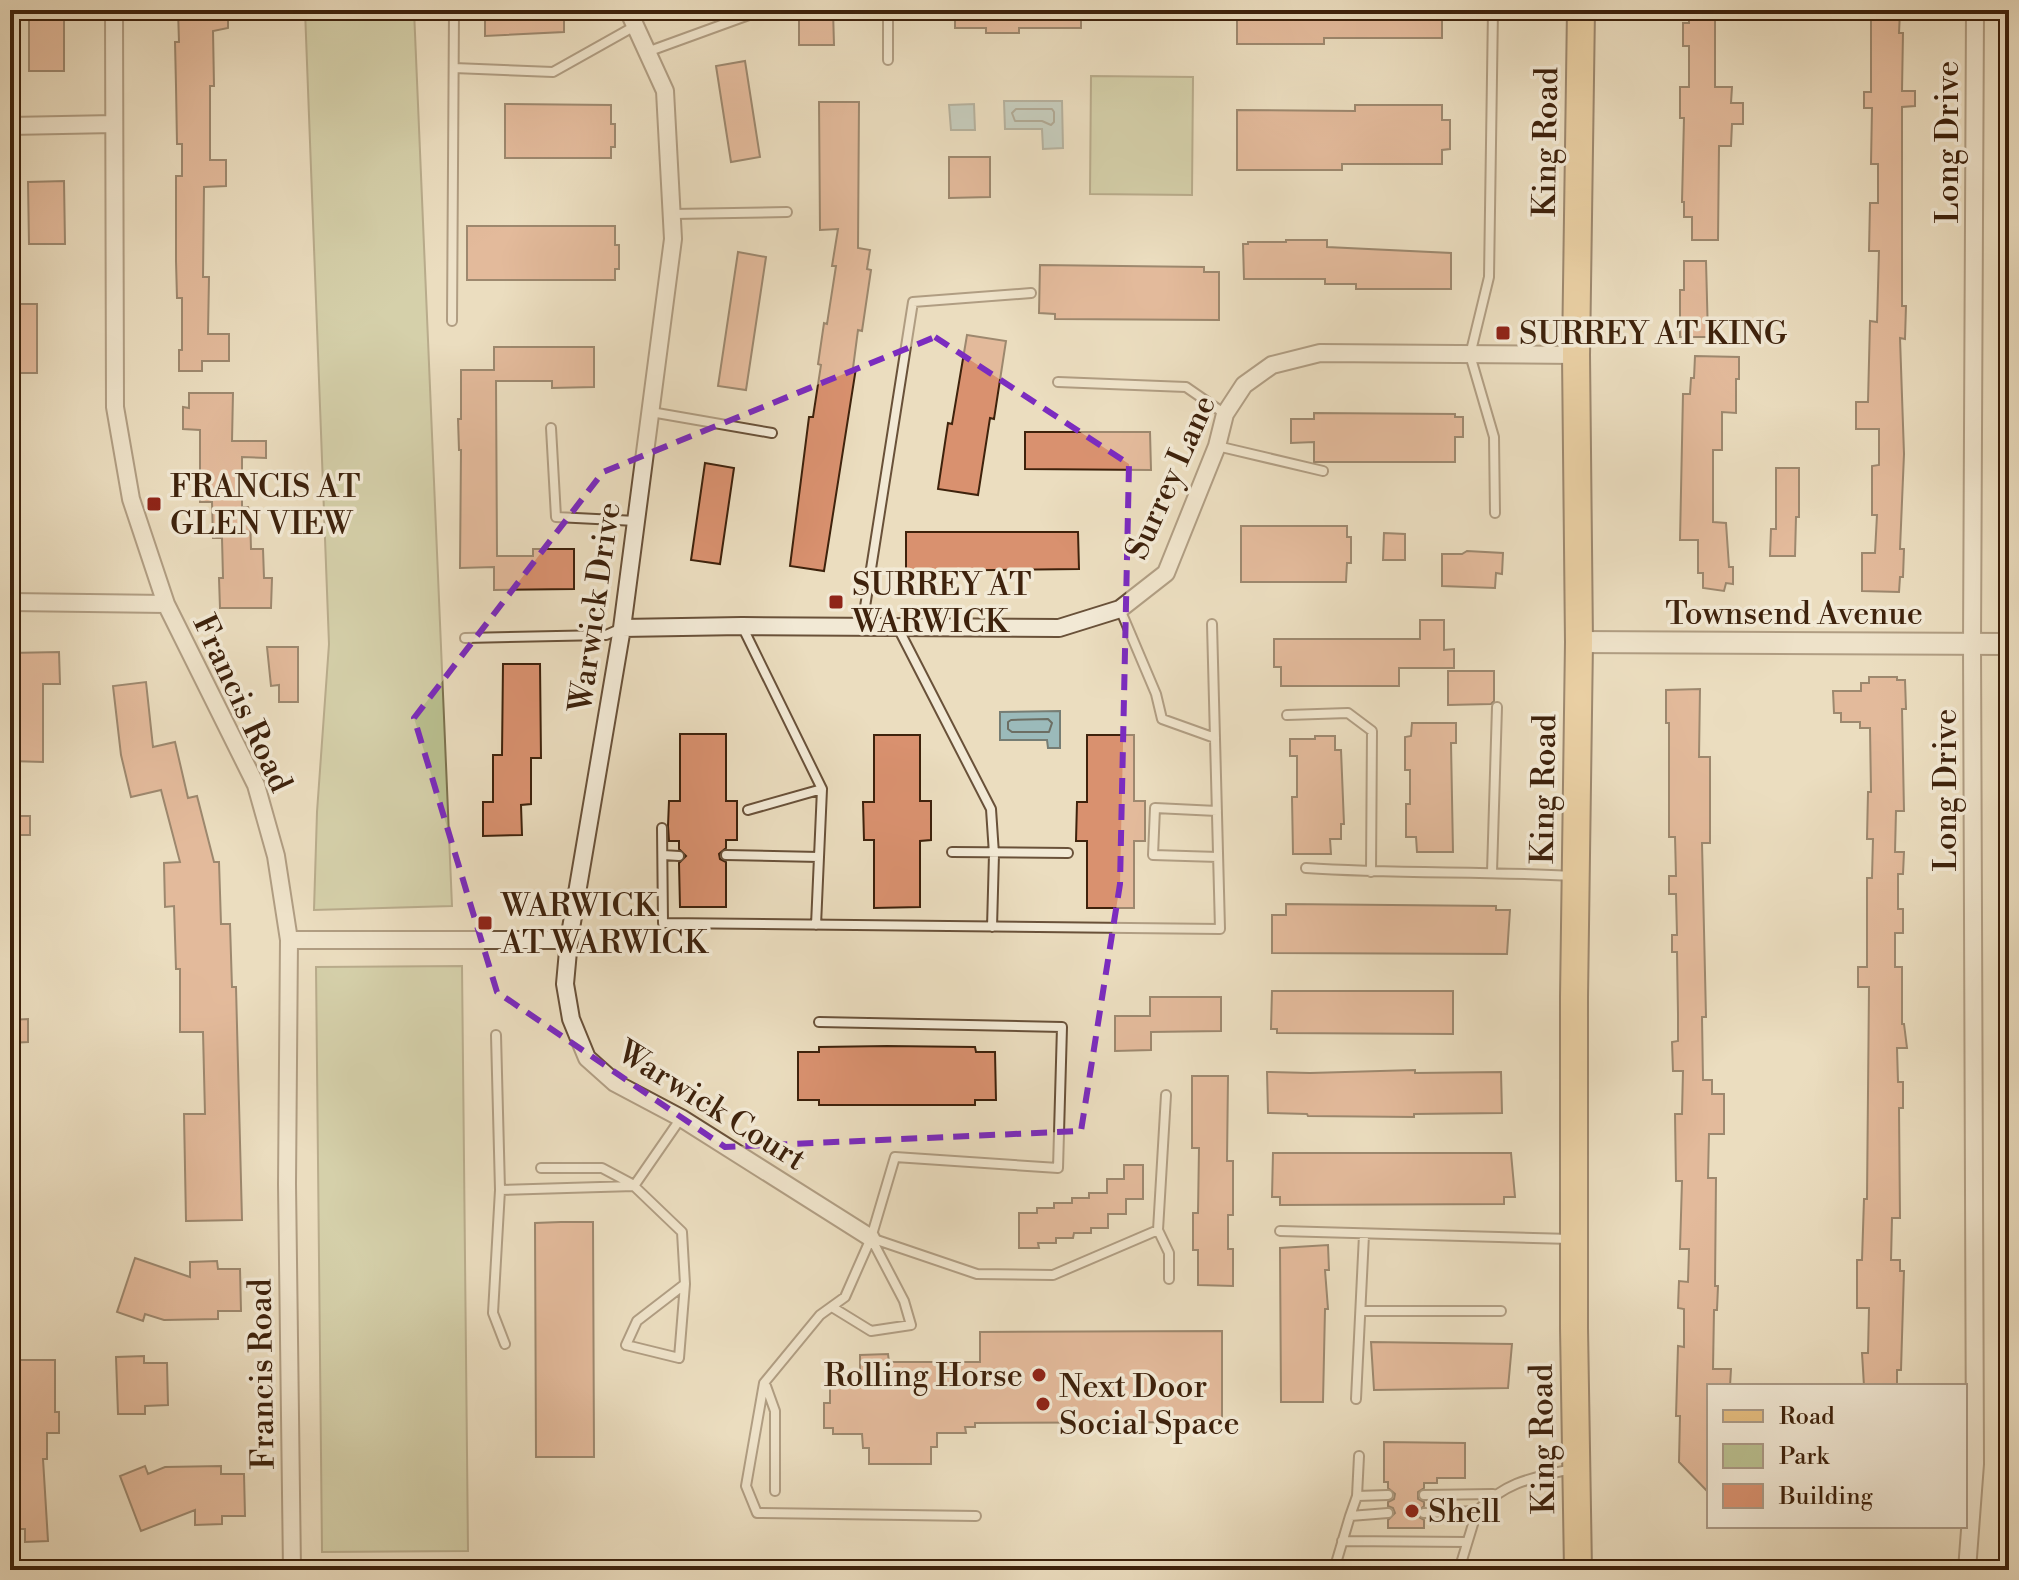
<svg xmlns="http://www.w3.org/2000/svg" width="2019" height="1580" font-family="'Libre Bodoni',serif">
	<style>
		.green { fill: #bac090; stroke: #7c714e; stroke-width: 2 }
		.water { fill: #9bbaba; stroke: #767d74; stroke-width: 2 }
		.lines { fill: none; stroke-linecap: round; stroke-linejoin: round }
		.shore { stroke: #6c6e63; stroke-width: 2 }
		.building { fill: #d9916f; stroke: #3e220c; stroke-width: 2 }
		.service-casing { stroke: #695139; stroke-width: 12 }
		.minor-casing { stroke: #695139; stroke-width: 20 }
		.tertiary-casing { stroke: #695139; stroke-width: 24 }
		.primary-casing { stroke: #3e220c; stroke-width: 30 }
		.service { stroke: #f2e9d5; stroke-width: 8 }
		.minor { stroke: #f2e9d5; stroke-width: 16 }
		.tertiary { stroke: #f2e9d5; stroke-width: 20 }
		.primary { stroke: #e6be80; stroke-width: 26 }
		.marked { fill: none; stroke: #7b2cbf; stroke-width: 6; stroke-dasharray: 16 10; stroke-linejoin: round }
		.poi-dot { fill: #8f2418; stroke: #f2e9d5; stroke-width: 3 }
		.labels { text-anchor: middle; stroke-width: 7; stroke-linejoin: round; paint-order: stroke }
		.street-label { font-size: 32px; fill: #3e220c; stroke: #f2e9d5 }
		.poi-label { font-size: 32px; fill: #3e220c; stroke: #f2e9d5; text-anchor: start }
	</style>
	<rect width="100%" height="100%" fill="#ebddbf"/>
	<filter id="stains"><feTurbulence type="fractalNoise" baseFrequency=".0025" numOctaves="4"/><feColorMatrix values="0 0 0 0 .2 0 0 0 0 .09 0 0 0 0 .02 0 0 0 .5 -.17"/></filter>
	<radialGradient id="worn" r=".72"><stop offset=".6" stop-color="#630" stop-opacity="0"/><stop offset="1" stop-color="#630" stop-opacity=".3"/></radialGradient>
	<path class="green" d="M305,10H414L452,906L314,910L317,812L329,644Z
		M1091,76L1193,77L1192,195L1090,194Z
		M462,966L468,1551L322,1552L316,967Z"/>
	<path class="water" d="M1004,101H1062L1063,148L1043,149L1042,129H1005Z
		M974,104L975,130H951L949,105Z
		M1060,711V748H1048L1047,740H1000V712Z"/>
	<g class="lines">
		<path class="shore" d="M1016,109H1052L1054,112V122L1051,125L1042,121H1015L1012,113Z
			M1048,719L1052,723L1049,732H1012L1008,729V722L1011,720Z"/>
	</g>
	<path class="building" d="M178,10H228V28L213,31L214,86H210V160H226V186L204,187L203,277H209L208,334H229V361H202V371H179V350H182V298H177L176,261V176H182V144H177L176,86L175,42H179Z
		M485,10H564V32L485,36Z
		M799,10H833L834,45H799Z
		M955,10H1081V28H1019V33H986V28H955Z
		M1237,10H1442V38H1324V44H1237Z
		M1689,10H1715V87H1732L1731,103H1743V124H1732L1731,146H1719L1718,240H1692V217H1684V202H1682L1684,118H1680V87H1689V46H1683V23H1689Z
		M1871,11H1900L1899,33H1903L1902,91H1915V106L1902,107V306H1906L1905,339L1900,338L1904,454L1900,549H1904L1903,577H1900L1899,592L1862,591V553H1875L1877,515H1872V466L1879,465V429H1856V402H1868L1870,321L1877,322L1879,251H1869L1870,203H1878V164H1871L1872,108H1864V92H1871Z
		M29,17H64V71H29Z
		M745,61L760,157L731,162L716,66Z
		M819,102H859L858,248L870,250L867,269L871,270L862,331L858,330L853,368H856L824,571L790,566L809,417H813L821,365L818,364L824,323L827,324L836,266H832L838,229L820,230Z
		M505,104L611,105V124H615V147H611V158H505Z
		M1355,105H1442V120H1450V149L1442,150V164H1342V170H1237V110L1355,111Z
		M949,157H990V197L949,198Z
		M64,181L65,244H29L28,182Z
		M467,226H615V245H619V269H615V280H467Z
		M1286,240H1327V247L1451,253V289H1356V284H1325V279H1244L1243,244H1248V242H1286Z
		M738,252L766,257L746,390L718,386Z
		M1684,261H1706L1708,337H1680V290H1684Z
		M1040,265L1204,267V272H1219V320L1055,319V314L1039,313Z
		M10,304H37V373H10Z
		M967,335L1006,341L994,419L990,418L978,495L938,489L948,423L952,424Z
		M494,347H594V387L552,388V381H496L497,556H533V549H574V589L494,590V567L460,568L461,450H459L458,419H461V370H494Z
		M1695,356L1739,357V379H1736V413L1722,412V450H1713V522L1726,523L1729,567H1733V584L1726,583L1724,591L1703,588V573H1698V540H1680L1683,394H1690L1691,378H1694Z
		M189,393H233L232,441H266V458L242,457V507H248L250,513L251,549H263L264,578H272L271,608H220L219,578H223L222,538H213L212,502H200V430L183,429V407L189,408Z
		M1314,413L1455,414V417H1463V437H1455V462H1314V442L1291,443V419H1314Z
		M1025,432H1150L1151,470L1025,469Z
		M705,463L734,468L720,564L691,560Z
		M1776,468H1799V517H1796L1795,556H1770L1771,529H1776Z
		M1241,526H1347V537H1351V563H1347L1346,582H1241Z
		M906,532H1078L1079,569L906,571Z
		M1384,533L1405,534V560H1383Z
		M1467,551L1503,553L1502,574L1496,573L1495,588L1442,586V554H1462Z
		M1420,620H1444V650L1454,649V668H1399V686H1281V667H1274V639H1420Z
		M267,647H298V702H279V685L271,686Z
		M59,652L60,684H43V762L10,761V653Z
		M503,664H540L541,758H531V804L521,805L522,835L483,836V802H493V755H502Z
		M1448,671H1494V701L1491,704L1448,705Z
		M1869,677H1897V680H1905L1906,709H1902L1904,811H1896L1895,852H1904L1903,874H1898V909H1903V933H1895V967H1902V1024H1904L1907,1048H1897L1898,1082H1903V1108H1899L1900,1218H1892L1891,1260H1900V1271H1904L1901,1370H1897V1386H1864L1862,1353H1868L1869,1308H1857V1260H1862L1864,1199H1867L1869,987H1858V967H1867V878H1872L1873,839H1867L1868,792H1871L1870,728H1860V722H1841V713H1834L1833,691H1861V683H1869Z
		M146,682L153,747L175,742L188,798L197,796L214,862H219L221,924H230L232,987H236L242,1220L186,1221L184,1114H205L203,1032H180V969H176L174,906L165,907L164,863L180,862L161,790L131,797L121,755L113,686Z
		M1700,689L1699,757H1710V843H1702L1706,1017H1702L1703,1080H1712V1094H1724V1134H1709L1708,1178H1716L1715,1286H1718L1717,1310H1714L1713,1369H1731L1730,1386H1709V1493L1679,1462L1680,1416H1676L1678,1346L1684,1347V1309L1678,1308L1679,1281L1688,1282L1689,1249H1680L1682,1181H1676L1675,1114H1682L1683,1071H1673L1672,1042L1678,1041V1014L1677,952H1672V935H1677L1676,894H1669V876H1676L1675,837H1669V723H1666V690Z
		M1412,723H1456V743H1451L1453,852H1417L1416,837H1406V804H1410V770H1405V737L1411,736Z
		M680,734H726V801H737V840H726V848L719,854L720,859L726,862V907H680L679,863L686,856L679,849V841H669L668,826L669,801H680Z
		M874,735H920V801H931V840L920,841V907L874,908V840H864L863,802H874Z
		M1087,735H1134V801H1145V841H1134V908H1087V841H1076L1077,802H1087Z
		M1315,736H1335V750H1341L1344,824H1341V839H1330L1331,854H1293L1292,797H1297V756H1290V739H1315Z
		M10,816H30V835H10Z
		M1286,904L1496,906V910H1510L1507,954L1272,953V915H1286Z
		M1272,991H1453V1034L1277,1033V1029H1271Z
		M1150,997H1221V1031L1151,1032V1050L1115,1051V1016H1150Z
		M28,1019V1042L10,1043V1020Z
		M887,1046L975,1047L976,1052H995L996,1100H975V1105H819V1100H798V1052H819V1047Z
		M1415,1070V1073L1501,1072L1502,1113L1414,1114V1117L1308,1116L1307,1114L1268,1113L1267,1072L1310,1073Z
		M1192,1076H1228L1227,1161H1233V1215H1228V1249H1233V1286L1198,1285V1250H1193V1213H1198L1199,1148H1192Z
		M1273,1153H1511L1515,1197H1504V1204L1280,1205V1197H1272Z
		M1124,1165H1143V1199H1126V1214H1108V1228H1091V1233H1074L1073,1238H1056V1243H1038L1039,1248H1019V1213H1037V1208H1054V1203H1072V1198H1089V1193H1107V1179H1124Z
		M561,1222H593L594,1457H536L535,1223Z
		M1328,1245L1329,1270H1325L1328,1309H1325L1323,1402H1281L1280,1248Z
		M135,1258L190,1277V1262L217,1261L218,1269H240L241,1311H218V1319L164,1320L145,1314L143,1321L117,1312Z
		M1222,1331V1422L975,1423V1427H965L966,1433H937V1447H931V1464H869V1448H863L862,1434H833V1428H824V1403H830V1378L860,1377V1355L888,1354L889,1362H980V1332Z
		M1371,1342L1512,1344L1508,1388L1374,1390Z
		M144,1356V1363H167L168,1405L145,1406V1414H118L116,1357Z
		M10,1360H55V1412H59V1433H47V1459H43L48,1541L25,1542V1529H10Z
		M1384,1442L1465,1443V1478H1437V1483H1424V1488L1418,1492V1499L1424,1502V1506L1417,1512L1419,1517L1424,1520V1528H1388V1520L1395,1513L1393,1508L1388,1506V1502L1394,1499L1395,1494L1388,1488V1482H1384Z
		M145,1466L148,1474L165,1467L221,1466V1474H244L245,1516H222V1524L195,1525V1510L141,1531L120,1476Z"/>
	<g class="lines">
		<g class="service-casing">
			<path id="service" d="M888,10V60
				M1493,10L1489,277L1470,355L1494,437L1495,513
				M647,52L757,12
				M454,68L553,72L635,26
				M672,214L787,212
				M452,321L454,11
				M1058,382L1186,387L1225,414
				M651,412L772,433
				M551,428L556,517L636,521
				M1217,446L1323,471
				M1120,609L1156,694L1162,719L1215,738
				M742,626L822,789L816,925
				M862,626L913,302L1031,293
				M898,628L991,809L994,854L992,927
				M465,638L606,635L622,628
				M1287,715L1348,713L1372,731L1371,872
				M748,810L822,789
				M1217,811L1155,808L1153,855L1218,857
				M662,828L663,923L1220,929L1212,624
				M952,852L1068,853
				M663,855L679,856
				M726,855L819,857
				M1306,868C1395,874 1484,871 1573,876
				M1492,872L1497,707
				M819,1022L1062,1027L1058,1168L895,1157L871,1238L845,1297L820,1315L764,1383L746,1486L757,1513L976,1516
				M496,1035L500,1190L493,1313L505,1344
				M681,1118L634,1186L682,1232L685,1284L637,1321L626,1345L679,1358L685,1284
				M541,1168H602L634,1185
				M500,1190L634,1186
				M1158,1230L1169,1253V1279
				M1280,1231L1571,1239
				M871,1238L977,1274L1053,1275L1158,1230L1166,1095
				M832,1307L871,1331L911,1325L904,1301L871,1238
				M1362,1311H1501
				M766,1386L775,1411V1491
				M1356,1399L1364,1235
				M1424,1495L1493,1494
				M1357,1496L1359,1456
				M1477,1511C1507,1481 1532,1478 1572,1469
				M1424,1513L1477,1511L1459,1570
				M1350,1516L1357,1496L1388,1495
				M1342,1541L1467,1542
				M1334,1570L1350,1516L1388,1513"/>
		</g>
		<g class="minor-casing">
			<path id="minor" d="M114,10L115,407L131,499L166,604L256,785L276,856L289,940L287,1184L292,1570
				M628,10L665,91L673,239L622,628L569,940L565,984L571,1019L587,1058L615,1083L681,1118L871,1238
				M10,126L114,124
				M10,602L166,604
				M622,628L742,626L1059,628L1120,609L1166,573L1217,446L1225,414L1244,385L1272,365L1320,353L1576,355
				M289,940H569
				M1967,1570L1975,1464L1972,644L1975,10"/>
		</g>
		<g class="tertiary-casing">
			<path id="tertiary" d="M1579,642L2009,644"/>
		</g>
		<g class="primary-casing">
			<path id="primary" d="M1578,1570L1574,1328V997L1579,642L1576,355L1581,10"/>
		</g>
		<use href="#service" class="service"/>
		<use href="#minor" class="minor"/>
		<use href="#tertiary" class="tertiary"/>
		<use href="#primary" class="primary"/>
	</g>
	<path d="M0 0H2019V1580H0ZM935,337L1129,464L1120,884L1081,1131L725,1147L497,992L414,718L603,472Z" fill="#ebddbf" fill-opacity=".55" fill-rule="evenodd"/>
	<path class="marked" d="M935,337L1129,464L1120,884L1081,1131L725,1147L497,992L414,718L603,472Z"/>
	<g class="poi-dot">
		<rect x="1495" y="325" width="16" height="16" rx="4"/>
		<rect x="146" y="496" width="16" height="16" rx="4"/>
		<rect x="828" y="594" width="16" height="16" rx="4"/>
		<rect x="477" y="915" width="16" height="16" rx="4"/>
		<circle cx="1039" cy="1375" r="8"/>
		<circle cx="1043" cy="1404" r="8"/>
		<circle cx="1412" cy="1511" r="8"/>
	</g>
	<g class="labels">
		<g class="street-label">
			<text transform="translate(1545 142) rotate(-89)" y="11">King Road</text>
			<text transform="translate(1947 142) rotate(-90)" y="11">Long Drive</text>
			<text transform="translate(1170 477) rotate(-66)" y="11">Surrey Lane</text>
			<text transform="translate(594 607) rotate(-82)" y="11">Warwick Drive</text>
			<text x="1794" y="624">Townsend Avenue</text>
			<text transform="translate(243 703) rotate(65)" y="11">Francis Road</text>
			<text transform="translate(1543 789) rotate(-89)" y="11">King Road</text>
			<text transform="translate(1945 790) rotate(-90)" y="11">Long Drive</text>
			<text transform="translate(712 1105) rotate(32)" y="11">Warwick Court</text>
			<text transform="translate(261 1374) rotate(-91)" y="11">Francis Road</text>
			<text transform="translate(1542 1439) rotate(-91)" y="11">King Road</text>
		</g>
		<g class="poi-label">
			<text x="1519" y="344">SURREY AT KING</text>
			<text x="170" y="497">FRANCIS AT<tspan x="170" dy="37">GLEN VIEW</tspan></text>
			<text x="852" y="595">SURREY AT<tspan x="852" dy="37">WARWICK</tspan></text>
			<text x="501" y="916">WARWICK<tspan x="501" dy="37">AT WARWICK</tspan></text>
			<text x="1023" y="1386" text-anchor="end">Rolling Horse</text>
			<text x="1059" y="1397">Next Door<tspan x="1059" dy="37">Social Space</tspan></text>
			<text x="1428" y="1522">Shell</text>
		</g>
	</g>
	<rect width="2019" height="1580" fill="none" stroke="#ebddbf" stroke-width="40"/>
	<rect x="12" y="12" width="1995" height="1556" fill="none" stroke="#3e220c" stroke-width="4"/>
	<rect x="20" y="20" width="1979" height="1540" fill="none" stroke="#3e220c" stroke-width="2"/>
	<rect x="1707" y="1384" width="260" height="144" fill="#f2e9d5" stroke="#aa9985" stroke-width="2"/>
	<rect x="1723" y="1410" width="40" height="12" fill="#e6be80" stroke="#aa9985" stroke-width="2"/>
	<text x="1779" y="1424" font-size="24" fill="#3e220c">Road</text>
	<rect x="1723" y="1444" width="40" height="24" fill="#bac090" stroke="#aa9985" stroke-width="2"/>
	<text x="1779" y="1464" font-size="24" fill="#3e220c">Park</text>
	<rect x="1723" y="1484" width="40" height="24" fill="#d9916f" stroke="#aa9985" stroke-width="2"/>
	<text x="1779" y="1504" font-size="24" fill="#3e220c">Building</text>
	<rect width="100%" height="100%" filter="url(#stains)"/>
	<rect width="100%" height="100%" fill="url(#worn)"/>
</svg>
